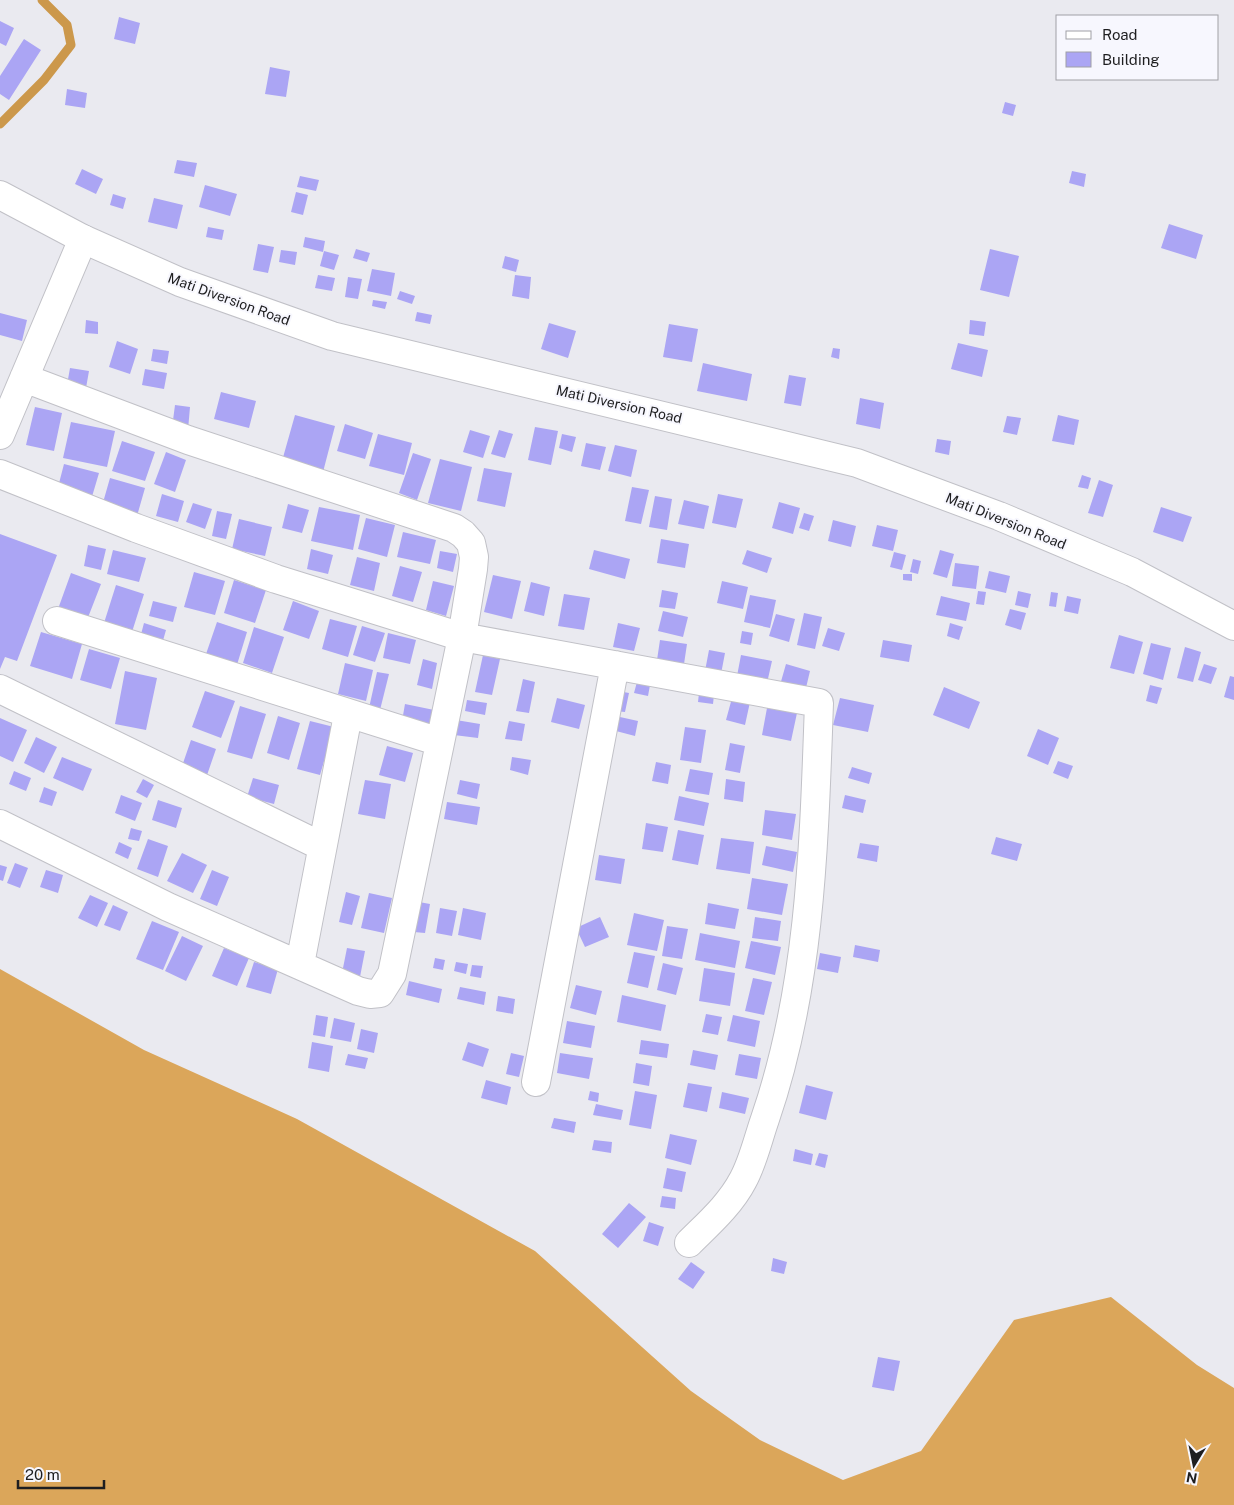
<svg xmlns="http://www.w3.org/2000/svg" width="1234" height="1505" font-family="'Public Sans',sans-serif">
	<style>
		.forest { fill: #dba65a }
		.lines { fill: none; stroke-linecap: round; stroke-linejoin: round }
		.stream { stroke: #cc984b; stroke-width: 9 }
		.building { fill: #aba5f4 }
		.minor-casing { stroke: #c1c1c7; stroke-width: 30 }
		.trunk-casing { stroke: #c1c1c7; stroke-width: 30 }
		.minor { stroke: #fff; stroke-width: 28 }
		.trunk { stroke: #fff; stroke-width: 28 }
		.labels { text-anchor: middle; stroke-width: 4; stroke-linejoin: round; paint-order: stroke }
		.street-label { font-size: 14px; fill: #1e1e20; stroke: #f7f7fe }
	</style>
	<rect width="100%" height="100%" fill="#eaeaf0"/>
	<path class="forest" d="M0,969L144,1050L297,1119L535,1251L691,1391L760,1440L843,1480L921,1451L1014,1320L1111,1297L1197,1365L1234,1388V1505H0Z"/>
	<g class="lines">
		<path class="stream" d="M0,124L44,80L71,45L67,25L42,0"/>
	</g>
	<path class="building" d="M119,17L140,23L135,44L114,39Z
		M0,21L14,28L6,46L0,43Z
		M24,39L41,50L9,100L0,94V76Z
		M270,67L290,71L286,97L265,94Z
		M67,89L87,93L85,108L65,105Z
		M1005,102L1016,105L1013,116L1002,113Z
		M177,160L197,163L194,177L174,173Z
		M82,169L103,179L96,194L75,184Z
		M1072,171L1086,174L1084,187L1069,183Z
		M300,176L319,180L316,191L297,187Z
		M205,185L237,194L230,216L199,207Z
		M296,192L308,195L303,215L291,212Z
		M113,194L126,198L123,209L110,205Z
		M154,198L183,205L177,229L148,222Z
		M1169,224L1203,235L1196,259L1161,248Z
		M208,227L224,230L222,240L206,237Z
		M305,237L325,241L323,252L303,247Z
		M258,244L274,247L268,273L253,270Z
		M356,249L370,253L367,262L353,258Z
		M990,249L1019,256L1009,297L980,290Z
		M281,250L297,252L295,265L279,262Z
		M324,251L339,255L334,270L320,266Z
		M505,256L519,260L516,272L502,268Z
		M372,269L395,273L391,296L367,291Z
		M318,275L335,278L332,291L315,288Z
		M515,275L531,277L529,299L512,296Z
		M348,277L362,279L358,299L345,297Z
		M400,291L415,296L412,304L397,299Z
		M373,300L387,302L385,309L372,306Z
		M417,312L432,315L430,324L415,321Z
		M0,313L27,320L22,341L0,335Z
		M86,320L98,322V334L85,333Z
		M970,320L986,322L984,336L969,334Z
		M549,323L576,331L568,358L541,349Z
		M669,324L698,329L692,362L663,357Z
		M117,341L138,349L130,374L109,367Z
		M958,343L988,350L982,377L951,369Z
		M833,348L840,349L839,359L831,357Z
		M153,349L169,351L167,364L151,361Z
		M703,363L752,374L747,401L697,391Z
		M70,368L89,371L86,388L67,385Z
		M145,369L167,373L164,389L142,385Z
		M789,375L806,378L801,406L784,403Z
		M221,392L256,401L249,428L214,419Z
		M860,398L884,403L880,429L856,424Z
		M175,405L190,407L188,430L172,428Z
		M35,407L62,413L54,451L26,445Z
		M295,415L335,426L323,472L282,461Z
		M1058,415L1079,420L1074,445L1052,441Z
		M1007,416L1021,418L1017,435L1003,432Z
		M71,422L115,431L107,467L63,458Z
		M345,424L373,433L365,459L337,451Z
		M535,427L558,431L551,465L528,460Z
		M470,430L490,436L483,458L463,452Z
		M499,430L513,434L505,458L491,454Z
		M378,434L412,443L404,475L369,466Z
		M562,434L576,437L572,452L559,448Z
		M937,439L951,441L949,455L935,452Z
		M122,441L155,452L145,481L112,471Z
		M586,443L606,447L600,470L581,466Z
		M615,445L637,450L631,477L608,471Z
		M166,452L186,460L175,492L154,484Z
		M413,453L431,459L417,500L399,493Z
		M440,459L472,467L461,511L428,503Z
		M64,464L99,473L91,500L57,491Z
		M484,468L512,473L505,507L477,501Z
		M1082,475L1091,478L1088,489L1078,487Z
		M110,478L145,488L137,516L102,506Z
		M1099,480L1113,485L1103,517L1088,513Z
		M632,487L649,490L641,524L625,521Z
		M162,494L184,501L178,522L156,516Z
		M718,494L743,499L736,528L712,523Z
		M655,496L672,499L667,530L649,527Z
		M684,500L709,506L704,529L678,524Z
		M779,502L800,508L793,534L772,528Z
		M193,503L212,509L205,529L186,522Z
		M288,504L309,510L302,533L282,528Z
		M319,507L360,515L353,550L311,541Z
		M1161,507L1192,517L1183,542L1153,532Z
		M217,511L232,514L226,539L212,536Z
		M804,513L814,516L809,531L799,528Z
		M366,518L395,525L387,557L358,549Z
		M239,519L272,527L265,556L232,549Z
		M833,520L856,526L851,547L828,541Z
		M877,525L898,530L893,551L872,546Z
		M403,532L436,540L430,564L397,557Z
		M0,534L57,555L17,661L5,657L0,669Z
		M661,539L689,544L685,568L657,563Z
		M88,545L106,549L101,570L84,566Z
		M311,549L333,555L328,574L307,569Z
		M113,550L146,558L139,582L107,574Z
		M594,550L630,559L625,579L589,569Z
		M747,550L772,558L767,573L742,564Z
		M940,550L954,554L947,578L933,574Z
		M440,551L457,554L453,572L437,568Z
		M894,552L906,555L902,570L890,567Z
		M357,557L380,563L374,591L350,585Z
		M913,559L921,561L918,574L910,572Z
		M955,563L979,566L976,589L952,586Z
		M400,566L422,572L413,602L392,596Z
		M989,571L1010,576L1006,593L985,588Z
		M194,572L225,581L215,615L184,607Z
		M71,573L101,584L87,620L58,609Z
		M903,574H912V581L903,580Z
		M493,575L521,581L512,619L484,612Z
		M234,580L266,590L255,623L224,613Z
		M433,581L454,586L446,616L426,610Z
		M722,581L748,587L743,609L717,603Z
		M531,582L550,587L544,616L524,611Z
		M116,585L144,594L132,632L104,623Z
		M662,590L678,593L675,609L659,607Z
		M978,591L986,592L984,605L976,604Z
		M1018,591L1031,594L1028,608L1015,605Z
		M1051,592L1058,593L1056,607L1049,606Z
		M564,594L590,598L584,630L558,626Z
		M750,595L776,600L770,628L744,622Z
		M941,596L970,603L966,621L936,615Z
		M1067,596L1081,599L1078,614L1064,611Z
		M153,601L177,607L173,622L149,616Z
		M293,601L319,611L309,639L283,630Z
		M1010,609L1026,613L1021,630L1005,625Z
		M663,611L688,617L683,637L658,631Z
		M804,613L822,617L815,649L797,645Z
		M776,614L795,619L789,642L769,636Z
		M330,619L357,626L348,657L322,649Z
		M217,622L247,632L236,668L205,657Z
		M144,623L166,630L162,644L140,638Z
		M618,623L640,628L634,651L613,647Z
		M950,623L963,627L959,640L947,636Z
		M362,626L385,633L375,662L353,655Z
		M254,627L284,637L272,673L243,663Z
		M828,628L845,633L839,651L822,646Z
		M742,631L753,633L751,645L740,643Z
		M41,632L82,644L72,679L30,666Z
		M388,633L416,640L410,664L383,658Z
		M1119,635L1143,642L1134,674L1110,668Z
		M660,640L687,644L684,664L657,660Z
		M883,640L912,645L909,662L880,657Z
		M1151,643L1171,648L1163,680L1143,674Z
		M1185,647L1201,652L1193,682L1177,678Z
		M89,649L120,658L111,689L80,680Z
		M709,650L725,653L721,674L705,671Z
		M483,655L500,659L492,695L475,692Z
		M741,655L772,661L767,683L737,676Z
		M423,659L437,663L432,689L417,685Z
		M345,663L373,670L366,701L338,694Z
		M786,664L810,671L805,692L780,685Z
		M1204,664L1217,668L1211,684L1198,680Z
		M125,671L157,678L146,730L115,724Z
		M377,672L389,674L380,710L369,708Z
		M1230,676L1234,677V700L1224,697Z
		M523,679L535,682L529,713L516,711Z
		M637,682L650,685L648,696L634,693Z
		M1150,685L1162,688L1157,704L1146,701Z
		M944,687L980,702L969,729L933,715Z
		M205,691L235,701L221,738L192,727Z
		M618,691L629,693L625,712L615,711Z
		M699,693L714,695L713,704L698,702Z
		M557,698L585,705L579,729L551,722Z
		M732,698L750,702L745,725L726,720Z
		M840,698L874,705L868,732L833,725Z
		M467,700L487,703L485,715L465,711Z
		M405,704L439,711L436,728L402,721Z
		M240,706L266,714L252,759L227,752Z
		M767,708L797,713L791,741L762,735Z
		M278,716L300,723L289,760L267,753Z
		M620,717L638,721L635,736L616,731Z
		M0,718L27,730L13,762L0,756Z
		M456,720L480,724L478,738L454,735Z
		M310,721L334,727L320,775L297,769Z
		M509,721L525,724L522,741L505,739Z
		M685,727L706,730L701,763L680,760Z
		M1038,729L1059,738L1048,765L1027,756Z
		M36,737L57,747L44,773L24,763Z
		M191,740L216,749L206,778L181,769Z
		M730,743L745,746L740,773L725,770Z
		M387,746L413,753L405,782L379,775Z
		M62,757L92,769L83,791L53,778Z
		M512,757L531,760L528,775L510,770Z
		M1058,761L1073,766L1068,779L1053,773Z
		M656,762L671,765L668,784L652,781Z
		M852,767L872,773L869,784L848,778Z
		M690,769L713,773L709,795L685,791Z
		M14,771L31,778L26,791L9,784Z
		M253,778L279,785L274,804L247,797Z
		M143,779L154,785L147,798L136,792Z
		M726,779L745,782L743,802L724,799Z
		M365,780L391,784L385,819L358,814Z
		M460,780L480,784L477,799L457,794Z
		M44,787L57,792L52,806L39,802Z
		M121,795L142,803L135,821L115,813Z
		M845,795L866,800L863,813L842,808Z
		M679,796L709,803L704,826L674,820Z
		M158,800L182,808L176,828L152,820Z
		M447,802L480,807L477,825L444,819Z
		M765,810L796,814L792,840L762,835Z
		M646,823L668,827L663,852L642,849Z
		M131,828L142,831L139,841L128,839Z
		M678,830L704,835L698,865L672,860Z
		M996,837L1022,844L1017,861L991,854Z
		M721,838L754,842L750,874L716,869Z
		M148,839L168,846L158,877L137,869Z
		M119,842L132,848L128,859L115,853Z
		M860,843L879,846L877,862L857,858Z
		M766,846L797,852L793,872L762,865Z
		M182,853L207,865L193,893L167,881Z
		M599,855L625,859L621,884L595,880Z
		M15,863L28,868L20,888L7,883Z
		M0,865L7,867L3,881L0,880Z
		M46,870L63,875L58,893L40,887Z
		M212,870L229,877L217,906L200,899Z
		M752,878L788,884L782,915L747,909Z
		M346,892L360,896L352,925L339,922Z
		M369,893L392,898L384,933L361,928Z
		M90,895L108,903L97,927L78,918Z
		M419,902L430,904L425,933L414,932Z
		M708,903L739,909L735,929L705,924Z
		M113,905L128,912L120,931L104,925Z
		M440,908L457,911L452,936L436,933Z
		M463,908L486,913L481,940L458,935Z
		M634,913L664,920L657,951L627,945Z
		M600,917L609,937L585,947L576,928Z
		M755,917L781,921L778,941L752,938Z
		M152,921L179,932L163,970L136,959Z
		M667,926L688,929L682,959L662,956Z
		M700,933L740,941L735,968L695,960Z
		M182,936L203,946L186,981L165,971Z
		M751,941L781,947L775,975L745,968Z
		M855,945L880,950L878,962L853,957Z
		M224,948L249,958L237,986L212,976Z
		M347,948L365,951L359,982L341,978Z
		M634,952L655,956L648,988L627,983Z
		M820,953L841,957L838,973L817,969Z
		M435,958L445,960L443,970L433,968Z
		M254,962L278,969L271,994L246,987Z
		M456,962L468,964L466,974L454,971Z
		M663,963L683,968L676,995L657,990Z
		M472,965L483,966L481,978L470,976Z
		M704,968L735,973L730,1006L699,1001Z
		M753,978L772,982L764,1015L745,1011Z
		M409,981L442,989L439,1003L406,995Z
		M576,985L602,991L596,1015L570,1008Z
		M460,987L486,992L484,1005L457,999Z
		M622,995L666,1005L661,1031L617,1022Z
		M498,996L515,999L513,1014L496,1011Z
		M706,1014L722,1017L718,1035L702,1032Z
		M316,1015L328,1017L325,1037L313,1035Z
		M733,1015L760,1021L755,1047L727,1041Z
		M334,1018L355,1023L351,1042L330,1038Z
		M567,1021L595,1026L591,1048L563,1043Z
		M361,1029L378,1033L374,1053L357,1049Z
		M641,1040L669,1044L667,1058L639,1054Z
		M312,1042L333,1046L329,1072L308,1068Z
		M468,1042L489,1049L483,1067L462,1060Z
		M693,1050L718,1055L715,1070L690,1065Z
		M511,1053L524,1056L519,1077L506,1074Z
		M560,1053L593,1058L589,1079L557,1073Z
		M348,1054L368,1058L365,1069L345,1065Z
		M739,1054L761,1058L757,1079L735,1075Z
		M636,1063L652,1066L649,1086L633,1083Z
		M486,1080L511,1087L507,1105L481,1098Z
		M688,1083L712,1087L707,1112L683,1107Z
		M806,1085L833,1092L826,1120L799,1113Z
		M590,1091L599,1093L598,1102L588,1100Z
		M635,1091L657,1095L651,1129L629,1125Z
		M722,1092L749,1098L745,1114L719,1108Z
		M596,1104L623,1110L621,1120L593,1115Z
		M554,1118L576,1122L574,1133L551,1128Z
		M670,1134L697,1140L691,1165L665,1158Z
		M594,1140L612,1142L611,1153L592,1150Z
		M795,1149L813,1154L811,1165L793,1161Z
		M819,1153L828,1155L825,1168L815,1165Z
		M667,1168L686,1172L682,1192L663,1188Z
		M662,1196L676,1198L675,1209L660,1207Z
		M629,1203L646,1217L618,1248L602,1234Z
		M649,1222L664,1227L658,1246L643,1241Z
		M773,1258L787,1262L784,1274L771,1271Z
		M691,1262L705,1272L693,1289L678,1279Z
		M878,1357L900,1361L894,1391L872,1387Z"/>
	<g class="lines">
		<g class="minor-casing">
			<path id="minor" d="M0,435L83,239
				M0,474L136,528L276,579L462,637L819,703C814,843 811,985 765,1119C758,1139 753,1162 743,1180C730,1205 708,1224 689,1243
				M57,621L440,742
				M0,689L321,846
				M0,824L168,907L358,991L370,994L380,993L392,974L462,637L473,569L474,557L471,543L463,534L454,528L188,440L24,378
				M300,964L348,715
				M536,1082L615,665"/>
		</g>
		<g class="trunk-casing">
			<path id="trunk" d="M0,195L83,239L180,282L332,336L857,463L999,516L1132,572L1234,626"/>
		</g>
		<use href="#minor" class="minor"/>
		<use href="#trunk" class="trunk"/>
	</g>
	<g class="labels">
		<g class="street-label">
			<text transform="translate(229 299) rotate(20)" y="5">Mati Diversion Road</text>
			<text transform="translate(619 404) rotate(13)" y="5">Mati Diversion Road</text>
			<text transform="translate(1006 521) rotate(22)" y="5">Mati Diversion Road</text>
		</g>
	</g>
	<rect x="1056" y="15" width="162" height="65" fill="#f7f7fe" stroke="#a0a0a5"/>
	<rect x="1066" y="31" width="25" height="8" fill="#ffffff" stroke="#a0a0a5"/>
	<text x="1102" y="40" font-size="15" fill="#1e1e20">Road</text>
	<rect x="1066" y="52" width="25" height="15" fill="#aba5f4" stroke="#a0a0a5"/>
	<text x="1102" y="65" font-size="15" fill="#1e1e20">Building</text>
	<g transform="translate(1194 1465) rotate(190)" stroke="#f7f7fe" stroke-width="4" paint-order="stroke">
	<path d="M0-4L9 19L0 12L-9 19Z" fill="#1e1e20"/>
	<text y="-8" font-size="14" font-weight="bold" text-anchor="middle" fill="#1e1e20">N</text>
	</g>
	<path d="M18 1480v8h86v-8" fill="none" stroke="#1e1e20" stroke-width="2.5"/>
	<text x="25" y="1480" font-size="15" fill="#1e1e20" stroke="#f7f7fe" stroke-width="4" paint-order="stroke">20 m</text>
</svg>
